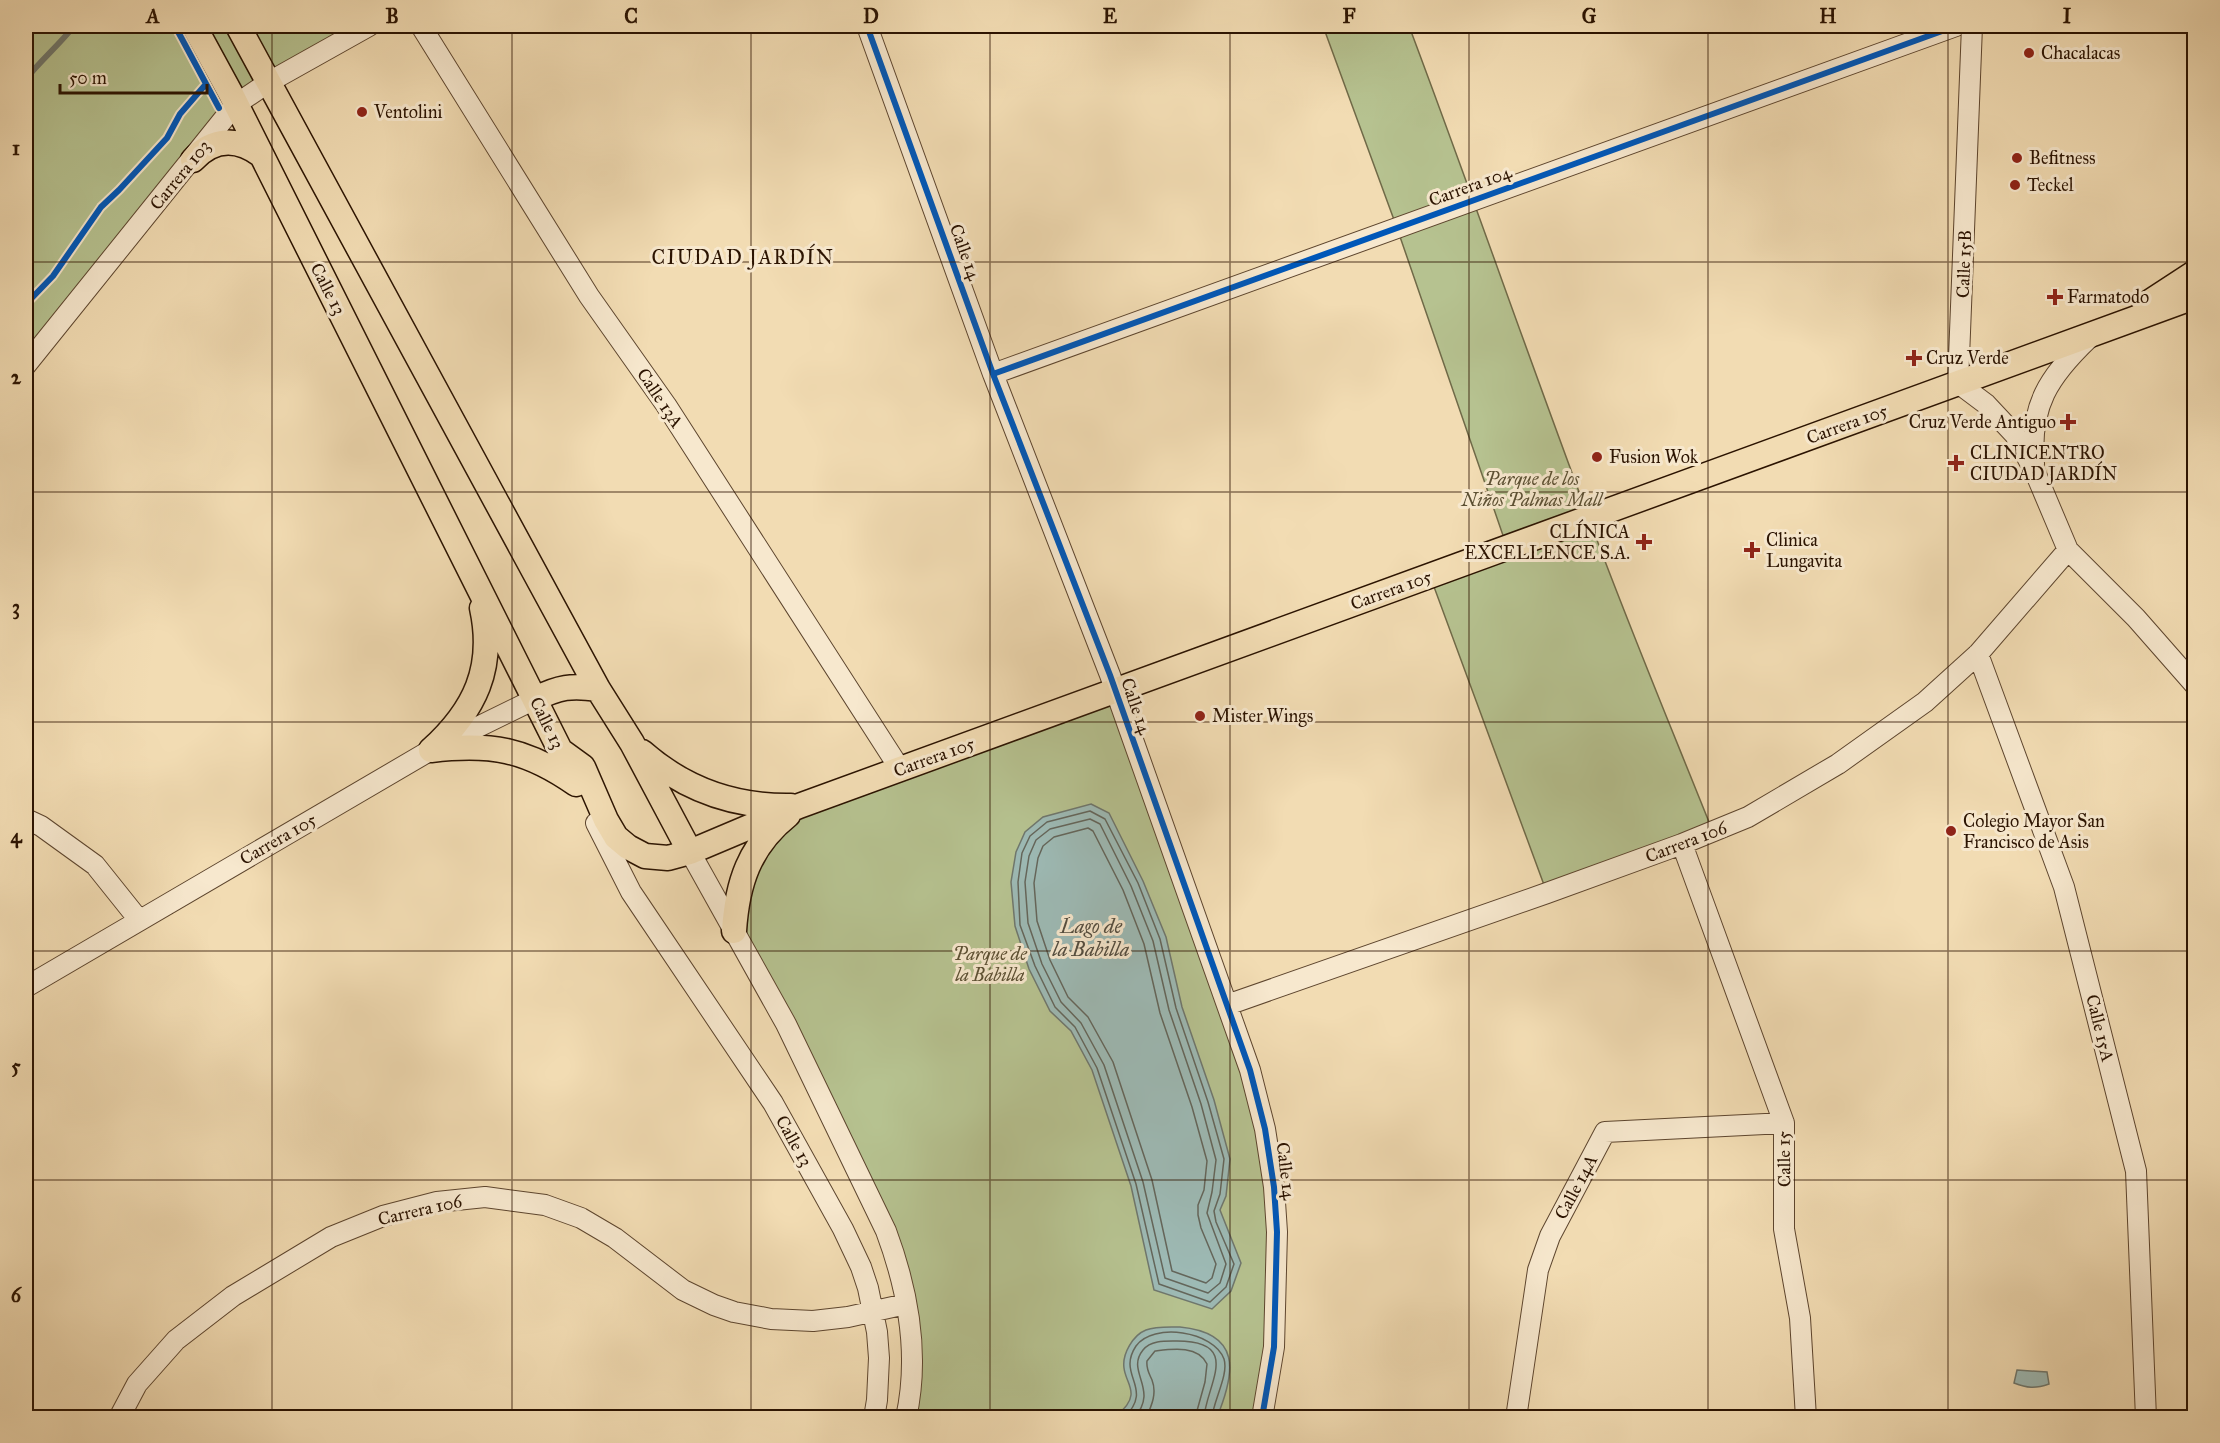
<svg xmlns="http://www.w3.org/2000/svg" width="2220" height="1443" font-family="'IM FELL Great Primer',serif">
	<style>
		.green { fill: #b6c290; stroke: #706a48; stroke-width: 1.5 }
		.water { fill: #9dbab5; stroke: #6f776d; stroke-width: 1.5 }
		.lines { fill: none; stroke-linecap: round; stroke-linejoin: round }
		.shore { stroke: #64665b; stroke-width: 1.5 }
		.stream { stroke: #6f776d; stroke-width: 6 }
		.minor-casing { stroke: #5d452e; stroke-width: 22 }
		.major-casing { stroke: #2b1301; stroke-width: 27 }
		.minor { stroke: #f7e8ce; stroke-width: 20 }
		.major { stroke: #f2dcb3; stroke-width: 24 }
		.cycleway-casing { stroke: #f7e8ce; stroke-width: 10 }
		.cycleway { stroke: #0057b8; stroke-width: 6 }
		.grid { fill: none; stroke: #2b1301; stroke-width: 1.5; stroke-opacity: 0.55 }
		.poi-dot { fill: #8f2418; stroke: #f7e8ce; stroke-width: 2 }
		.labels { text-anchor: middle; stroke-width: 6; stroke-linejoin: round; paint-order: stroke }
		.poi-label { font-size: 18px; fill: #2b1301; stroke: #f7e8ce; text-anchor: start }
		.street-label { font-size: 18px; fill: #2b1301; stroke: #f7e8ce }
		.park-label { font-size: 18px; font-style: italic; fill: #5c5033; stroke: #f7e8ce }
		.neighbourhood-label { font-size: 20px; letter-spacing: 1.5px; fill: #2b1301; stroke: #f7e8ce }
		.water-label { font-size: 20px; font-style: italic; fill: #534d40; stroke: #f7e8ce }
		.neatline { fill: none; stroke: #2b1301; stroke-width: 2 }
		.grid-label { font-size: 20px; text-anchor: middle; font-weight: bold; fill: #2b1301 }
	</style>
	<rect width="100%" height="100%" fill="#f2dcb3"/>
	<filter id="stains"><feTurbulence type="fractalNoise" baseFrequency=".00333" numOctaves="4"/><feColorMatrix values="0 0 0 0 .2 0 0 0 0 .09 0 0 0 0 .02 0 0 0 .5 -.17"/></filter>
	<radialGradient id="worn" r=".72"><stop offset=".6" stop-color="#630" stop-opacity="0"/><stop offset="1" stop-color="#630" stop-opacity=".3"/></radialGradient>
	<path class="green" d="M26,26H369L252,93L26,365Z
		M1323,26H1409C1470,188 1527,353 1588,516C1627,622 1671,727 1713,832L1547,893L1430,576L1507,547L1397,228Z
		M1115,691L1227,1005L1274,1186L1262,1417H906L898,1263L734,931L776,825Z"/>
	<path class="water" d="M1091,804L1109,813L1143,881L1166,937L1182,1007L1214,1100L1230,1159L1226,1196L1220,1210L1241,1263L1231,1291L1212,1309L1154,1290L1131,1186L1092,1070L1071,1031L1050,1011L1029,969L1015,926L1011,882L1016,852L1025,832L1043,817Z
		M1180,1327C1241,1333 1236,1371 1217,1417H1115C1121,1411 1130,1405 1131,1395C1132,1386 1125,1378 1124,1368C1122,1354 1133,1335 1146,1330C1156,1326 1170,1327 1180,1327Z
		M2017,1370L2047,1372L2049,1384C2035,1389 2027,1388 2014,1383Z"/>
	<g class="lines">
		<path class="shore" d="M1090,811L1105,819L1138,883L1160,939L1176,1008L1208,1102L1224,1159L1220,1194L1214,1211L1216,1222L1234,1264L1226,1287L1210,1302L1159,1284L1136,1184L1097,1068L1075,1027L1055,1007L1035,966L1020,925L1018,882L1022,853L1030,836L1047,822Z
			M1090,819L1100,824L1131,886L1153,941L1169,1010L1201,1104L1216,1160L1212,1192L1207,1213L1226,1264L1220,1283L1208,1293L1165,1278L1143,1182L1104,1065L1081,1023L1061,1002L1042,964L1028,923L1025,882L1029,856L1036,840L1050,829Z
			M1088,828L1093,831L1123,890L1144,944L1160,1013L1192,1107L1207,1161L1204,1190L1198,1205V1215L1201,1228L1216,1264L1212,1278L1206,1283L1172,1271L1152,1180L1113,1062L1088,1017L1068,997L1050,960L1037,921L1034,883L1038,858L1043,846L1054,837Z
			M1124,1418C1155,1387 1116,1376 1136,1346C1153,1322 1214,1331 1224,1359C1229,1375 1213,1401 1212,1418
			M1134,1418C1160,1389 1125,1372 1143,1350C1151,1340 1166,1341 1177,1341C1243,1341 1206,1385 1204,1418
			M1146,1418C1152,1405 1157,1393 1152,1380C1149,1373 1146,1369 1147,1361L1155,1351C1172,1349 1198,1345 1207,1364L1205,1382L1195,1418"/>
		<path class="stream" d="M26,79C41,60 59,45 74,26"/>
		<g class="minor-casing">
			<path id="minor" d="M421,26L589,296L666,405L900,769
				M867,26L993,374L1110,675L1250,1070L1265,1129L1274,1187L1277,1232L1274,1347L1262,1418
				M1972,26L1958,383L1986,404L2015,435L2035,472L2068,550L2136,618L2194,684
				M26,365L235,105L269,82L369,26
				M993,374L1956,26
				M2034,464C2029,406 2049,376 2089,338
				M1978,654L2064,887L2136,1171L2146,1418
				M26,819L41,826L95,865L139,920
				M596,823L631,892L773,1103L843,1229L861,1267L868,1288L877,1332L879,1358L877,1400L874,1418
				M1682,844L1784,1123V1229L1800,1318L1806,1418
				M690,852L786,1024L886,1231C908,1290 920,1355 906,1418
				M26,987L431,750L535,699
				M1227,1005L1547,893L1682,844L1748,817L1838,764L1925,702L1978,654L2068,550
				M119,1418L137,1384L176,1340L233,1296L331,1237L383,1216L437,1202L485,1197L545,1205L581,1218L615,1238L683,1290L714,1305L734,1312L771,1319L813,1321L848,1317L906,1304
				M1516,1418L1538,1270L1550,1236L1605,1132L1784,1123"/>
		</g>
		<g class="major-casing">
			<path id="major" d="M194,26L231,94L567,764
				M238,26L598,689L632,743L690,852
				M193,160C213,138 237,137 261,155
				M2145,305L2194,273
				M535,699C559,687 571,685 598,689
				M431,750C475,710 495,668 482,608
				M431,750C491,743 526,749 576,784
				M561,751L583,767L606,820L616,837L628,847L645,856L668,858L690,852L799,806L2194,297
				M642,752C684,789 735,807 791,806
				M734,931C737,884 749,846 788,815"/>
		</g>
		<use href="#minor" class="minor"/>
		<use href="#major" class="major"/>
		<g class="cycleway-casing">
			<path id="cycleway" d="M175,26L219,108
				M867,26L993,374L1110,675L1250,1070L1265,1129L1274,1187L1277,1232L1274,1347L1262,1418
				M26,304L53,276L101,207L119,190L167,138L180,114L206,84
				M993,374L1956,26"/>
		</g>
		<use href="#cycleway" class="cycleway"/>
	</g>
	<path class="grid" d="M272,26V1418M512,26V1418M751,26V1418M990,26V1418M1230,26V1418M1469,26V1418M1708,26V1418M1948,26V1418M26,262H2194M26,492H2194M26,722H2194M26,951H2194M26,1180H2194"/>
	<g class="poi-dot">
		<circle cx="2029" cy="53" r="6"/>
		<circle cx="362" cy="112" r="6"/>
		<circle cx="2017" cy="158" r="6"/>
		<circle cx="2015" cy="185" r="6"/>
		<path d="M2052 288h6v6h6v6h-6v6h-6v-6h-6v-6h6z"/>
		<path d="M1911 349h6v6h6v6h-6v6h-6v-6h-6v-6h6z"/>
		<path d="M2065 413h6v6h6v6h-6v6h-6v-6h-6v-6h6z"/>
		<circle cx="1597" cy="457" r="6"/>
		<path d="M1953 454h6v6h6v6h-6v6h-6v-6h-6v-6h6z"/>
		<path d="M1641 533h6v6h6v6h-6v6h-6v-6h-6v-6h6z"/>
		<path d="M1749 541h6v6h6v6h-6v6h-6v-6h-6v-6h6z"/>
		<circle cx="1200" cy="716" r="6"/>
		<circle cx="1951" cy="831" r="6"/>
	</g>
	<g class="labels">
		<g class="poi-label">
			<text x="2041" y="59">Chacalacas</text>
			<text x="374" y="118">Ventolini</text>
			<text x="2029" y="164">Befitness</text>
			<text x="2027" y="191">Teckel</text>
			<text x="2067" y="303">Farmatodo</text>
			<text x="1926" y="364">Cruz Verde</text>
			<text x="2056" y="428" text-anchor="end">Cruz Verde Antiguo</text>
			<text x="1970" y="459">CLINICENTRO<tspan x="1970" dy="21">CIUDAD JARDÍN</tspan></text>
			<text x="1609" y="463">Fusion Wok</text>
			<text x="1630" y="538" text-anchor="end">CLÍNICA<tspan x="1630" dy="21">EXCELLENCE S.A.</tspan></text>
			<text x="1766" y="546">Clinica<tspan x="1766" dy="21">Lungavita</tspan></text>
			<text x="1212" y="722">Mister Wings</text>
			<text x="1963" y="827">Colegio Mayor San<tspan x="1963" dy="21">Francisco de Asis</tspan></text>
		</g>
		<g class="street-label">
			<text transform="translate(180 175) rotate(-51)" y="6">Carrera 103</text>
			<text transform="translate(1470 186) rotate(-20)" y="6">Carrera 104</text>
			<text transform="translate(965 252) rotate(70)" y="6">Calle 14</text>
			<text transform="translate(1964 264) rotate(-88)" y="6">Calle 15B</text>
			<text transform="translate(328 289) rotate(63)" y="6">Calle 13</text>
			<text transform="translate(660 398) rotate(56)" y="6">Calle 13A</text>
			<text transform="translate(1847 424) rotate(-20)" y="6">Carrera 105</text>
			<text transform="translate(1391 590) rotate(-20)" y="6">Carrera 105</text>
			<text transform="translate(1136 706) rotate(71)" y="6">Calle 14</text>
			<text transform="translate(547 723) rotate(64)" y="6">Calle 13</text>
			<text transform="translate(934 757) rotate(-20)" y="6">Carrera 105</text>
			<text transform="translate(278 839) rotate(-30)" y="6">Carrera 105</text>
			<text transform="translate(1686 842) rotate(-21)" y="6">Carrera 106</text>
			<text transform="translate(2100 1028) rotate(76)" y="6">Calle 15A</text>
			<text transform="translate(794 1141) rotate(61)" y="6">Calle 13</text>
			<text transform="translate(1784 1159) rotate(-91)" y="6">Calle 15</text>
			<text transform="translate(1286 1171) rotate(83)" y="6">Calle 14</text>
			<text transform="translate(1576 1187) rotate(-62)" y="6">Calle 14A</text>
			<text transform="translate(420 1210) rotate(-13)" y="6">Carrera 106</text>
		</g>
		<g class="park-label">
			<text x="1532" y="485">Parque de los<tspan x="1532" dy="21">Niños Palmas Mall</tspan></text>
			<text x="990" y="960">Parque de<tspan x="990" dy="21">la Babilla</tspan></text>
		</g>
		<g class="neighbourhood-label">
			<text x="743" y="264">CIUDAD JARDÍN</text>
		</g>
		<g class="water-label">
			<text x="1091" y="933">Lago de<tspan x="1091" dy="23">la Babilla</tspan></text>
		</g>
	</g>
	<rect width="2220" height="1443" fill="none" stroke="#f2dcb3" stroke-width="66"/>
	<path d="M60 84v9h147v-9" fill="none" stroke="#2b1301" stroke-width="3"/>
	<text x="69" y="84" font-size="18" fill="#2b1301" stroke="#f7e8ce" stroke-width="4.5" paint-order="stroke">50 m</text>
	<rect x="33" y="33" width="2154" height="1377" class="neatline"/>
	<g class="grid-label">
		<text x="153" y="23">A</text>
		<text x="392" y="23">B</text>
		<text x="631" y="23">C</text>
		<text x="871" y="23">D</text>
		<text x="1110" y="23">E</text>
		<text x="1349" y="23">F</text>
		<text x="1589" y="23">G</text>
		<text x="1828" y="23">H</text>
		<text x="2067" y="23">I</text>
		<text x="16" y="155">1</text>
		<text x="16" y="384">2</text>
		<text x="16" y="614">3</text>
		<text x="16" y="843">4</text>
		<text x="16" y="1073">5</text>
		<text x="16" y="1302">6</text>
	</g>
	<rect width="100%" height="100%" filter="url(#stains)"/>
	<rect width="100%" height="100%" fill="url(#worn)"/>
</svg>
